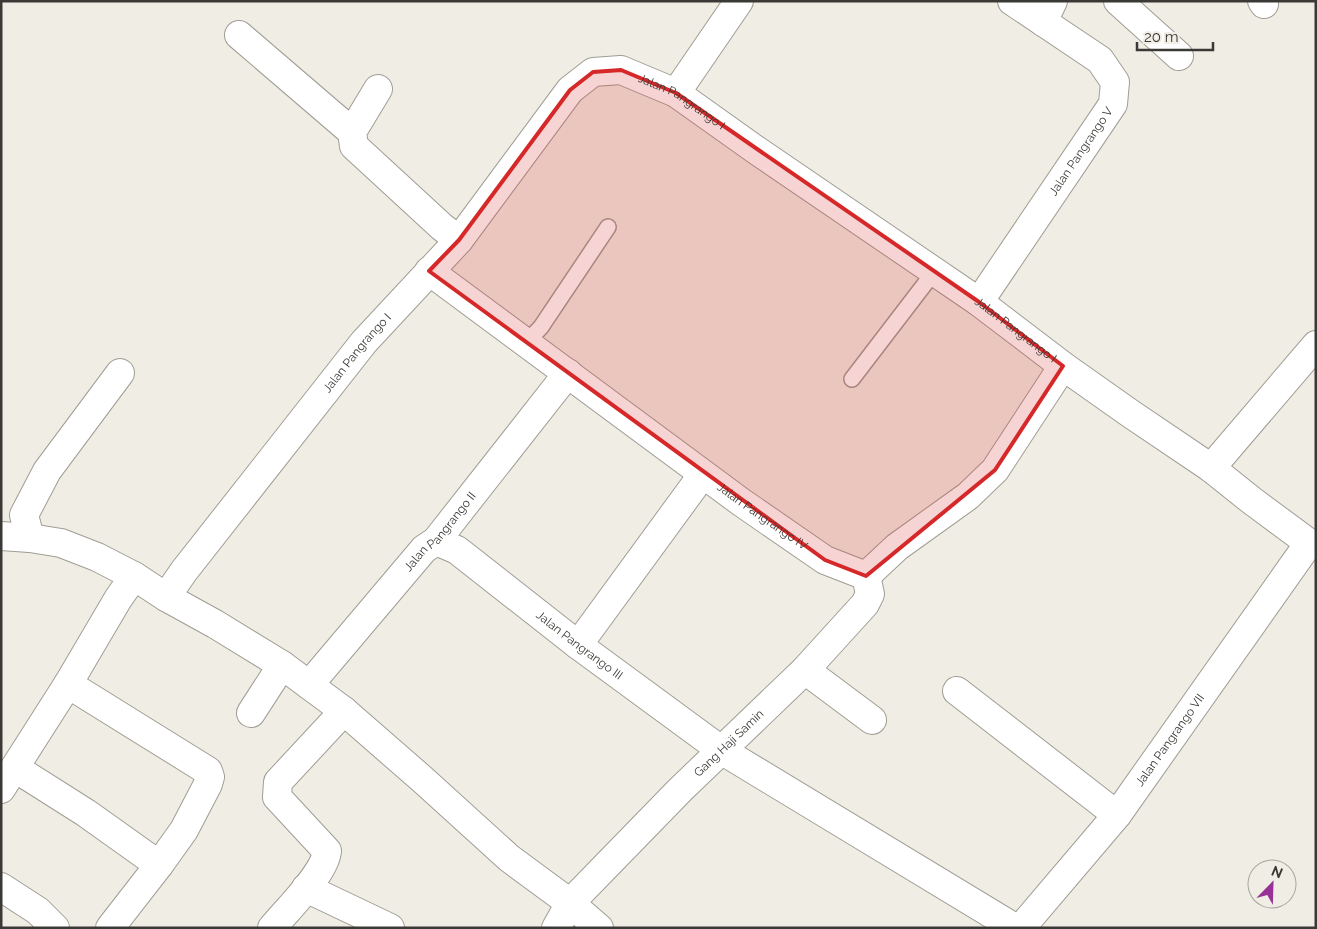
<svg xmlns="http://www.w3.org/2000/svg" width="1317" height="929" font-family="Raleway,sans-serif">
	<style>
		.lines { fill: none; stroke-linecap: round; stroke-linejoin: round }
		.service-casing { stroke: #9f9d94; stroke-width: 18 }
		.minor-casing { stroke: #9f9d94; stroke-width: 30 }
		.service { stroke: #fff; stroke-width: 15 }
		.minor { stroke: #fff; stroke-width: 28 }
		.marked { fill: #d62828; fill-opacity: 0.2; stroke: #d62828; stroke-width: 4; stroke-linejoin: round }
		.labels { text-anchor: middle; stroke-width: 4.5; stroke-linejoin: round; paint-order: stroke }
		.street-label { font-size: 12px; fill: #3a3935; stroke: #f0eee4 }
	</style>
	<rect width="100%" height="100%" fill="#f0eee4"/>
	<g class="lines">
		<g class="service-casing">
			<path id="service" d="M526,343L541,327L608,227
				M852,379L934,272"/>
		</g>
		<g class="minor-casing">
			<g id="minor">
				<path d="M1118,1L1179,56"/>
				<path d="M1262,1L1264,4"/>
				<path d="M1043,22L1053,1"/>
				<path d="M239,35L352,132"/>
				<path d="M378,89L352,132L354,146L442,227L459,240"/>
				<path d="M676,93L739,1"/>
				<path id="s1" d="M429,271L741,502L825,560L866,576"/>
				<path id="s2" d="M979,302L1113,104L1115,82L1100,60L1012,1"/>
				<path d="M1211,468L1316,345"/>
				<path d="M1,536L30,538L61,543L97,557L134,576L166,597L215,624L282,665L344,711L422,779L509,858L570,903L599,928"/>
				<path d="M30,538L24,515L47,471L120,373"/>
				<path id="s3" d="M436,541L457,550L578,645L721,750L1015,928"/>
				<path d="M866,576L897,547L968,496L995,470L1063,366"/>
				<path id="s4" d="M166,597L184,571L364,342L459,240L570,90L593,72L621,70L676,93L759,152L979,302L1063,366L1131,414L1211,468L1251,500L1309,543L1316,544"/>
				<path d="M578,645L703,474"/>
				<path d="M805,670L872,720"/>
				<path d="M68,684L208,771L210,777L208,784L184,830L159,865L110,928"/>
				<path id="s5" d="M309,685L424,549L436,541L568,373"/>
				<path d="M957,691L1117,815"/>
				<path d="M251,713L282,665"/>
				<path d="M15,768L86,813L159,865"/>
				<path d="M1,789L68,684L118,599L134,576"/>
				<path d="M1,887L38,911L55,928"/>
				<path d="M306,888L390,928"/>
				<path d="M272,928C287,910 325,873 327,851L277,797L278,782L344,711"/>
				<path id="s6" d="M556,928L570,903L680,790L805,670L865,604L870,594L866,576"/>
				<path id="s7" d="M1021,928L1117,815L1309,543"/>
			</g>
		</g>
		<use href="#service" class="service"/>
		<use href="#minor" class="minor"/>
	</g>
	<path class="marked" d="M621,70L676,93L979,302L1063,366L995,470L866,576L825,560L429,271L459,240L570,90L593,72Z"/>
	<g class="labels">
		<g class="street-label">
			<text dy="4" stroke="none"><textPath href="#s4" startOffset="775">Jalan Pangrango I</textPath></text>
			<text dy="4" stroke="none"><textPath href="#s2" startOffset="182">Jalan Pangrango V</textPath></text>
			<text dy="4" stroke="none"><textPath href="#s4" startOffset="1180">Jalan Pangrango I</textPath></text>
			<text dy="4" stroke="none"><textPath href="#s4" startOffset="310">Jalan Pangrango I</textPath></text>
			<text dy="4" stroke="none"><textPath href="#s1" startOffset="414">Jalan Pangrango IV</textPath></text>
			<text dy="4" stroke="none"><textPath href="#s5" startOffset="202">Jalan Pangrango II</textPath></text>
			<text dy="4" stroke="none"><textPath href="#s3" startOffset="178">Jalan Pangrango III</textPath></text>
			<text dy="4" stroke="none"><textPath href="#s7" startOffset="240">Jalan Pangrango VII</textPath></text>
			<text dy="4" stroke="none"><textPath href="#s6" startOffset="254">Gang Haji Samin</textPath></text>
		</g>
	</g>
	<rect width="1317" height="929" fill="none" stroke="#3a3935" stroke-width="5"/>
	<g transform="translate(1272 884) rotate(23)"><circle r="24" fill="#f0eee4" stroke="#a7a69e"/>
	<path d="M0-4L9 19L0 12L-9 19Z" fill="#993296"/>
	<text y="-8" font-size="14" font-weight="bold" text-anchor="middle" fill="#3a3935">N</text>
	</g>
	<path d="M1137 42v8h76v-8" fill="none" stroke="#3a3935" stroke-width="2.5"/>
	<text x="1144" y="42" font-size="15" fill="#3a3935" stroke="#f0eee4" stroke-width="4" paint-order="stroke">20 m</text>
</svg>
